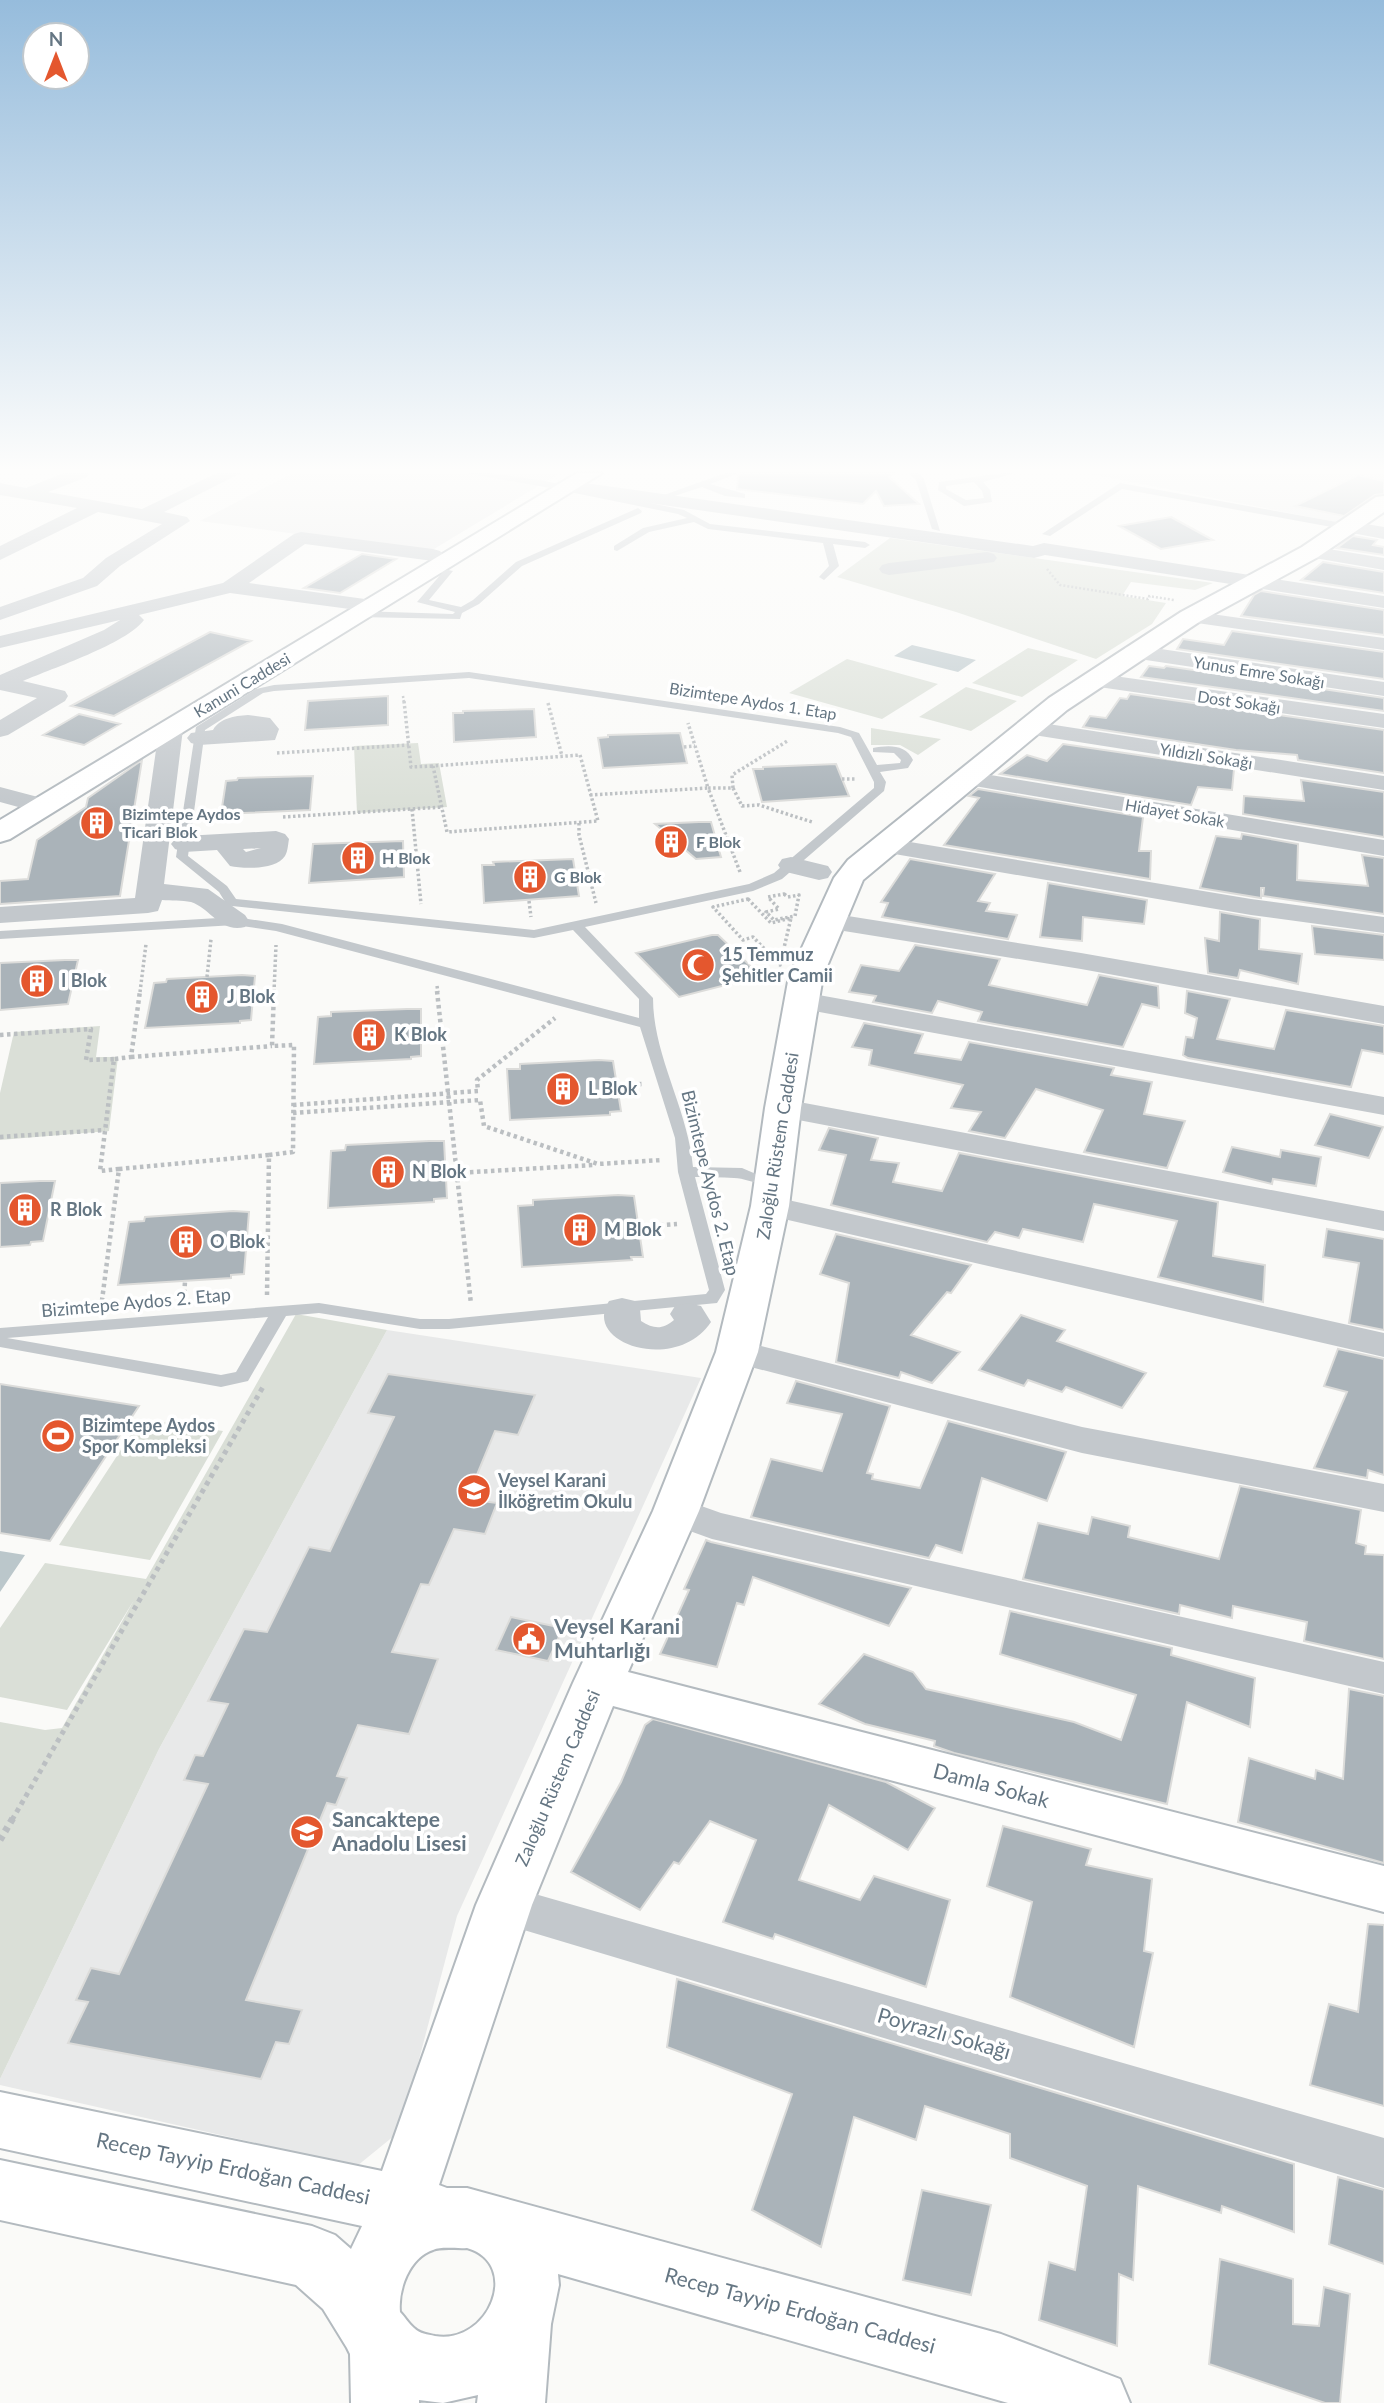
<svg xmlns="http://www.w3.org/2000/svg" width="1384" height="2403" font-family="Lato,sans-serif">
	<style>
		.built { fill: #e8e9e9 }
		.green { fill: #dadfd7 }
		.water { fill: #bbc7cb }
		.building { fill: #aab3b9; stroke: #dcdcda; stroke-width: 2 }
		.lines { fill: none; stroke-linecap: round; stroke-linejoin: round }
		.secondary-casing { stroke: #b3babf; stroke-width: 4 }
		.path-far4 { stroke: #bbbfc2; stroke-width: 2.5; stroke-dasharray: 2 2; stroke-linecap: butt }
		.path-far3 { stroke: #bbbfc2; stroke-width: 3.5; stroke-dasharray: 2.5 2.5; stroke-linecap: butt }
		.path-far2 { stroke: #bbbfc2; stroke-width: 4.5; stroke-dasharray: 3.5 3.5; stroke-linecap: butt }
		.path-far1 { stroke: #bbbfc2; stroke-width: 5; stroke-dasharray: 4.5 4.5; stroke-linecap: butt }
		.path { stroke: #bbbfc2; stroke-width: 7; stroke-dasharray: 5 5; stroke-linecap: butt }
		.lane { fill: #c3c8cc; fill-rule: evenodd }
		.street { fill: #c3c8cc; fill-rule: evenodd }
		.secondary { fill: #fff; fill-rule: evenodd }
		.labels { text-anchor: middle; stroke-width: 7; stroke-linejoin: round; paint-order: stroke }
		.far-street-label { font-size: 16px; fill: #657683; stroke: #fff }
		.far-poi-label { font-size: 16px; font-weight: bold; fill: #657683; stroke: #fff; text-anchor: start }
		.poi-label { font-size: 18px; font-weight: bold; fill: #657683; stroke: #fff; text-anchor: start }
		.street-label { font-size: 18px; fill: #657683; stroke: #fff }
		.near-poi-label { font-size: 21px; font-weight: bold; fill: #657683; stroke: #fff; text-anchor: start }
		.near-street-label { font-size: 21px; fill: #657683; stroke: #fff }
	</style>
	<rect width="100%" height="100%" fill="#fafaf8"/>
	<path class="built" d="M293,473H560L429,552L200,521Z
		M1085,473H1384V495L1341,523Z
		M387,1330L701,1378L457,1916L400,2131L357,2166L0,2085V2079L159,1749Z"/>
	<path class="green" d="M890,538L1213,583L1195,590L1131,582L1122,596L1166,603L1152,624L1096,659L956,612L837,577Z
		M1028,648L1078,660L1022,697L972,683Z
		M847,659L938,684L882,719L789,693Z
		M966,687L1017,701L971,731L919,717Z
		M871,728L941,739L918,755L900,745H871Z
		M418,743L421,764L439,763L447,807L357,813L354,746Z
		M100,1026L96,1057H118L109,1131L0,1140V1093L14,1032Z
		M296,1314L387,1330L159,1749L0,2079V1722L45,1730L62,1728L134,1600L67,1710L0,1697V1628L45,1563L146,1579Z
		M141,1419L223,1431L150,1560L59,1545Z"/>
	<path class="water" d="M912,645L976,660L958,672L894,656Z
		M0,1551L25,1555L0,1592Z"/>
	<path class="building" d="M741,473H893L889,477L919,504L884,506L876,491L863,504L737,489L738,476Z
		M1358,475L1384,481V494L1375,495L1344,516L1295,506Z
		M1171,517L1213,540L1161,549L1119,526Z
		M1353,536L1377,540L1373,545L1384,547V555L1337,548Z
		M362,554L396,559L340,593L304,588Z
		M1323,562L1384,572V593L1301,580Z
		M1261,591L1384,610V635L1241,616L1254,595Z
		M1232,631L1384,652V679L1177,649L1183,639L1224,645Z
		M210,632L251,641L114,716L71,706Z
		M1149,666L1164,668L1166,666L1384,698V711L1141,677Z
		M1130,694L1384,730V773L1298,760L1297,755L1236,750L1083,727L1090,716L1106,718L1120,698L1127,699Z
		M388,696V725L305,730L308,701Z
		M534,709L536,737L454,742L453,713H463V711Z
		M79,714L120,724L84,745L43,735Z
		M680,733L687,763L603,768L598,738L608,737V735Z
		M1063,744L1234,769L1232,790L1198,787L1191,805L1000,774L1027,755L1047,761Z
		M142,760L120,896L0,904V881L28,879L37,840L86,807L88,798Z
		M836,764L849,796L762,802L753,769H763V767Z
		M313,776L310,810L221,814L226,781L237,780L238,778Z
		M1301,780L1384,792V837L1243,814L1244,796L1304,801Z
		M978,789L1143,817L1139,851H1151L1150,879L944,845L979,798L969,796Z
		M699,822H711L721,857L696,859L655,824Z
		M1242,834L1298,844L1297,880L1368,886L1362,855L1384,858V914L1263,896L1264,888H1261V898L1200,888L1216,836L1241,839Z
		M403,841L404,877L309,883L313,844Z
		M573,859L579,896L484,903L482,865H494L493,862Z
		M910,859L995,874L978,901L990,903L986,911L1017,915L1008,939L882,917L888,903L881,902Z
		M1048,883L1147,900L1144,924L1083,917L1082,941L1040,937Z
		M1220,912L1260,919L1259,949L1302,954L1298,984L1240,970L1238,978L1208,973L1205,938L1219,941Z
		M1312,926L1384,935V960L1315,954Z
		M712,935H718L761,976L679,997L636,953Z
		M915,945L1000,959L989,985L1087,1005L1099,975L1158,986L1159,1008L1142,1004L1123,1047L978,1021L982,1012L938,1001L932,1013L873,1002L876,996L849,992L861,965L899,971Z
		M65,960H78L68,1004L0,1010V963Z
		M242,975L255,976L251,1020L240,1021V1023L145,1028L154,983L166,982L167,979Z
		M1187,991L1230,999L1217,1039L1274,1049L1286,1010L1384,1026V1054L1362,1050L1351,1087L1188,1058L1183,1055L1186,1037L1193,1038L1197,1018L1185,1013Z
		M407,1009H421V1056L411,1057V1059L314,1064L318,1017L331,1016V1012Z
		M864,1023L923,1034L915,1053L961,1060L969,1042L1114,1068L1111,1075L1152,1082L1144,1114L1185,1121L1167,1168L1084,1152L1103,1110L1036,1089L1005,1138L969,1131L981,1112L951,1108L963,1085L869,1065L872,1050L852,1047Z
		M599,1060L613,1061L621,1111L610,1112V1115L510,1120L507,1069H520V1064Z
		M1330,1114L1383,1127L1369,1158L1315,1145Z
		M829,1128L878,1138L871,1160L899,1163L893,1182L942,1191L959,1153L1218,1202L1213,1256L1265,1265L1263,1302L1158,1277L1177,1221L1094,1204L1083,1242L1023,1229L1019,1238L995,1232L987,1242L831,1205L846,1155L819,1150Z
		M429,1141H444L447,1198L434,1199V1202L328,1208L331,1151L345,1150L346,1145Z
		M1232,1147L1280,1157L1281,1150L1321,1157L1316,1186L1273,1179L1272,1184L1223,1172Z
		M40,1181H55L43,1241L31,1242L30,1245L0,1247V1183Z
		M618,1195L634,1196L643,1257H631L632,1260L522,1267L518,1206L533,1205V1200Z
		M233,1211L249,1212L244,1274L231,1275V1278L118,1285L129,1222L144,1221L145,1217Z
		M1327,1229L1384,1239V1330L1349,1323L1359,1263L1323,1257Z
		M836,1234L971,1265L951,1293L947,1292L911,1335L960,1352L932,1383L901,1372L899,1378L836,1362L849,1283L820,1274Z
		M1021,1315L1065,1330L1057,1341L1146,1373L1122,1408L1066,1387L1062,1392L1028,1380L1024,1386L979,1370Z
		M1338,1349L1384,1359V1475L1368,1470L1367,1478L1314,1468L1347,1392L1324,1386Z
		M388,1374L535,1395L518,1435L495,1431L467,1499L497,1503L485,1534L454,1529L429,1585L421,1584L392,1652L438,1659L409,1734L358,1725L337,1776L347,1778L336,1805L327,1803L246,2000L302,2010L289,2044L276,2042L261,2079L68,2043L88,2002L76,2000L91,1968L119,1974L208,1784L184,1780L195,1755L203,1756L228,1704L208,1701L244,1629L267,1632L309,1547L330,1551L394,1417L368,1413Z
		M796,1381L890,1406L867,1473L873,1474L872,1479L920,1488L948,1421L1066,1452L1047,1501L982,1478L962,1553L936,1545L929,1558L751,1517L771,1459L822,1471L842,1414L787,1403Z
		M0,1384L139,1406L50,1541L0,1533Z
		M1240,1486L1361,1510L1356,1543L1366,1546L1365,1554L1384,1555V1659L1304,1641L1307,1622L1233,1606L1232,1618L1180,1605L1179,1614L1023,1579L1038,1523L1088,1534L1092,1517L1130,1526L1128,1537L1219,1559Z
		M706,1540L711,1542L911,1588L889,1626L753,1577L744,1605L737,1603L717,1667L660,1654L689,1590L684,1589Z
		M1010,1611L1172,1648L1171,1655L1255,1678L1250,1727L1187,1702L1167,1804L954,1753L934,1746L935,1741L865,1724L819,1704L864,1654L913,1672L926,1689L1074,1722L1121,1740L1136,1695L1000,1654Z
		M511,1617L563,1628L548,1661L496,1650Z
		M1349,1689L1384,1696V1863L1238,1822L1249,1758L1315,1779L1316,1770L1343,1779Z
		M653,1719L886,1782L935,1808L908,1850L829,1805L799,1880L860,1900L874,1876L950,1900L926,1987L775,1934L773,1939L723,1922L756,1840L710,1821L679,1864L674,1862L640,1910L571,1872L621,1782L645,1725Z
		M1003,1826L1091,1849L1086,1865L1152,1879L1144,1951L1153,1953L1134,2047L1010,1997L1032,1902L987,1886Z
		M1368,1924L1384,1925V2106L1310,2085L1329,2004L1358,2012Z
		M677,1979L1294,2164V2232L1222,2206L1221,2213L1138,2186L1133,2280L1119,2274L1117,2346L1039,2320L1049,2262L1075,2270L1087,2186L1010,2158V2134L925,2106L916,2140L854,2117L821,2247L752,2210L792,2094L667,2047Z
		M1338,2177L1384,2190V2264L1329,2244Z
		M922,2190L991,2205L971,2295L903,2280Z
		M1220,2259L1293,2279V2324L1319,2326L1324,2287L1350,2294L1340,2403H1325L1209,2364Z"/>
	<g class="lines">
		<g class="secondary-casing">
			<path id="secondary" d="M577,473H602L10,839L0,842V820Z
				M1384,496V512L1318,557L1199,622L1067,710L863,880L823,976L801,1108L789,1206L758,1352L699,1511L628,1672L1384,1866V1912L613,1706L532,1905L439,2185L447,2188H467L1001,2334L1120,2379L1130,2403H1008L558,2274L559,2285L551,2324L545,2403H477L478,2395L443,2403L419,2400V2403H351L350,2354L347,2348L323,2309L296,2285L0,2220V2160L312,2226L335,2235L351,2249L362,2226L0,2148V2092L382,2171L476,1905L573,1683L653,1511L716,1352L751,1206L765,1108L789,976L834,878L848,860L1049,698L1181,612L1302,547L1376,497ZM467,2248C522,2264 489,2345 435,2336C427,2334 420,2334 414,2328C409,2324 405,2317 400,2312C398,2290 409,2258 433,2250C442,2246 457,2249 467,2248Z"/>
		</g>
		<path class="path-far4" d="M1047,569L1060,585L1148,599L1150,596
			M1148,596L1174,600
			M403,696L404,703"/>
		<path class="path-far3" d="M404,701L411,767L433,766
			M548,703L562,756
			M684,747L695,746
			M277,753L409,745
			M580,755L598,821L447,832L433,766Z
			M842,779H856
			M733,788L732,775L789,740
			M590,795L708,788L688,723
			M412,809L421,904
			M283,817L443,807
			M579,823V835L596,903
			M716,839L727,838
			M740,872L708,788H733L742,806L759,805L812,822
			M784,894L788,897L799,895L795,916L774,920L766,912L779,909L768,897Z
			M748,899L771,923L791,918L780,965L753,937L743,940L713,907Z
			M529,901L531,917
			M207,977L211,939
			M437,986L438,992
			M140,992L146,944
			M274,992L276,945"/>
		<path class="path-far2" d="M437,991L471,1304
			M422,1032L441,1031
			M0,1035L91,1029L86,1060L114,1059
			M131,1057L272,1046
			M617,1085L644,1084
			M293,1105L478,1091L477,1080L555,1018
			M293,1113L480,1100L484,1126L598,1164L662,1160
			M0,1137L105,1130
			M119,1169L269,1155
			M456,1173L594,1165
			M639,1227L677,1224
			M267,1295L269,1155L293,1152L294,1045L272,1046L274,991
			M184,1300L185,1281
			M101,1308L119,1169L100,1171L114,1059L131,1057L140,991"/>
		<path class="path-far1" d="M12,1820L263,1387"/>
		<path class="path" d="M0,1840L13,1818"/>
		<path class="lane" d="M465,473H490L545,481L684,510L710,524L865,542L870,545L865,548L833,544L839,566L824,580L819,577L829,566L823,543L708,529L694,522L649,532L617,551L614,550V546L643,528L687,518L678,514L545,487Z
			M725,473H739L710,484L745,494V498L725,496L702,487L668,498L664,495Z
			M909,473H919L924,479L940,531L932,529L916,480Z
			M1002,473H1015L983,482L990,490L992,502L964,506L938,490L939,482ZM974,482L982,491L984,498L966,500L946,489V486Z
			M1120,483L1348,524L1353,527L1348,530L1122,489L1050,536L1042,534Z
			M638,508L642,511L641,513L522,566L479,604L462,613L460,619L357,617L352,614L357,611L453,614L455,612L417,602L442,573L434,571V567L453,571L429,600L461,607L473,600L516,562Z
			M469,672L840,727L859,733L877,765L900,763L901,760L894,753L873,752V748C888,745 906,744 913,760L908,768L880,772L886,782L884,791L782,879L753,891L585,927L653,998C653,1056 688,1109 693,1167L742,1168L756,1174L779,1176L782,1179C768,1192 749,1178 734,1178C721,1177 708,1177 695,1177L725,1290L717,1303L449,1329H420L319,1313L286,1316L248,1381L221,1387L0,1347V1328L319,1303L420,1319H449L706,1294L709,1290L678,1172L675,1138L640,1027L276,931L235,925L0,939V931L235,917L282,924L639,1018V999L573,930L534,938L232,906L227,905L219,892L176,857L196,727L256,689L274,685ZM469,678L838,733L851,737L874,782V788L774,873L749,884L534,930L236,899L227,886L188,856L205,730L263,693L274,691ZM268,1317L236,1372L221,1375L7,1338Z"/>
		<path class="street" d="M64,473H90L87,477L48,492L142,509L217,473H241L164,512L187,517L190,521L120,566L97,586L0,620V607L83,578L106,558L162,524L98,512L0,560V546L77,508L0,495V483L26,488Z
			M571,481L1033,546L1044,543L1384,596V608L1045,555L1034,558L565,491L562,487Z
			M1348,521L1384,527V539L1341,531L1338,527Z
			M301,532L433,549L440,551L443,555L440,559L433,561L305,544L249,583L372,600L379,602L382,606L379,610L372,612L230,593L139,615L144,620C126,644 53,668 23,681L65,691L68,696L65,701L8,735L0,737V720L37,698L0,690V675L104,630L120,620L0,648V636L223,583L294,534Z
			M1310,546L1384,558V570L1303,556L1300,552L1303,548Z
			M987,552L994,554L997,558L994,562L889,575L882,573L879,569L882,565L889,563Z
			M1190,611L1384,638V650L1183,621L1179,617L1183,613Z
			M1134,645L1384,682V696L1126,657L1123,652L1126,647Z
			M1093,673L1384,714V728L1085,685L1082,680L1085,675Z
			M248,715L270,718L279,729L275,740L199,745L191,743L187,738L191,733L213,730C220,718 234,716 248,715Z
			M1029,721L1384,776V790L1021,733L1017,728L1021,723Z
			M171,722L179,724L183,729L164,884L208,889L245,915L249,921L245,927C219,933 212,909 191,902C182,900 171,901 162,900L158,911L148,913L0,923V907L135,898L159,729L163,724Z
			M966,771L1384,840V856L957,783L954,778L957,773Z
			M0,787L53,801L57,806L53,811L44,814L0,802Z
			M276,831L285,834L289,839C288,844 288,851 285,856C276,870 244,869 230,866L217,850L184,852L175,849L171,844L175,839L184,836ZM261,848L246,852L243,849Z
			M886,838L1251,899L1384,917V933L1251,915L877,851L873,846L877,841Z
			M791,857L828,866L832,872L828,878L819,880L782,871L778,865L782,859Z
			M829,913L1081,953L1384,1006V1024L1081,969L819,927L815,921L819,915Z
			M802,992L1384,1097V1115L792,1007L787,1001L792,995Z
			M783,1099L1384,1211V1231L772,1115L767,1108L772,1101Z
			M770,1196L1384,1333V1357L758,1213L753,1206L758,1199Z
			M622,1298L635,1301L640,1309L641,1321C654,1329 662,1330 674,1320L670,1314L675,1306L688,1303L701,1306L711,1322C677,1374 581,1344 609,1301Z
			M737,1340L1082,1427L1384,1484V1512L1082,1453L724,1360L719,1352L724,1344Z
			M676,1497L721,1513L855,1544L1384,1662V1694L712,1539L662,1521L656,1511L662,1501Z
			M504,1885L1384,2138V2188L487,1919L480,1905L487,1891Z"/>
		<use href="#secondary" class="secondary"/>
	</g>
	<linearGradient id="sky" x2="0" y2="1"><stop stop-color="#96bcdc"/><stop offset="0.58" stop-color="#fdfdfc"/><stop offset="1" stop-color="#fdfdfc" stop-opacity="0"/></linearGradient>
	<rect width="1384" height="810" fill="url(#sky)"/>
	<defs>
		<g id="building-disc" transform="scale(1.75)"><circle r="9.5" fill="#e4572e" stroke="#fff"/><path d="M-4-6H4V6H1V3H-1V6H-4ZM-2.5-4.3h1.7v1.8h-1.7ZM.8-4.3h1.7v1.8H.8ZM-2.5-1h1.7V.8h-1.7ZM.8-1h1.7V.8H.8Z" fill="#fff"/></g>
		<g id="mosque-disc" transform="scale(1.75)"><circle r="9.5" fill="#e4572e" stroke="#fff"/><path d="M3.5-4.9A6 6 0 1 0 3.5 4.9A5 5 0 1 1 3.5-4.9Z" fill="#fff"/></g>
		<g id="stadium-disc" transform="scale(1.75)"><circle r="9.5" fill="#e4572e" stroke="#fff"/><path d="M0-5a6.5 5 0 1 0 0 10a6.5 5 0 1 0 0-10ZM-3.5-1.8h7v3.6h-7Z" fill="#fff"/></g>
		<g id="school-disc" transform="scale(1.75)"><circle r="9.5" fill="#e4572e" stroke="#fff"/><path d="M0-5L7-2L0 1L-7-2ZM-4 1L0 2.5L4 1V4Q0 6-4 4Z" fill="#fff"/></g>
		<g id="civic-disc" transform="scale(1.75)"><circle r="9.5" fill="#e4572e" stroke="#fff"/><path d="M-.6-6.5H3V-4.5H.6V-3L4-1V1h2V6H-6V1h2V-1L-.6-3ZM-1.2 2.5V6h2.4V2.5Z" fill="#fff"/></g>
	</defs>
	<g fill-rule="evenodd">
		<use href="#building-disc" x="97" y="823"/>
		<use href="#building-disc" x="671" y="842"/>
		<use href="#building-disc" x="358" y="858"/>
		<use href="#building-disc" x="530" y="877"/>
		<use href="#mosque-disc" x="698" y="965"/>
		<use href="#building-disc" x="37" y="981"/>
		<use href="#building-disc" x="202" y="997"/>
		<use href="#building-disc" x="369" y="1035"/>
		<use href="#building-disc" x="563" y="1089"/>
		<use href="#building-disc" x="388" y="1172"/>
		<use href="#building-disc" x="25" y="1210"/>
		<use href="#building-disc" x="580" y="1230"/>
		<use href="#building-disc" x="186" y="1242"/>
		<use href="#stadium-disc" x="58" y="1436"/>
		<use href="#school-disc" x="474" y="1491"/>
		<use href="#civic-disc" x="529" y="1639"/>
		<use href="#school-disc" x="307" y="1832"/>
	</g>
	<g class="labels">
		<g class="far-street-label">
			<text transform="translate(1259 672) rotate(9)" y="6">Yunus Emre Sokağı</text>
			<text transform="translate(242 685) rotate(-31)" y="6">Kanuni Caddesi</text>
			<text transform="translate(753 701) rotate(9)" y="6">Bizimtepe Aydos 1. Etap</text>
			<text transform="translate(1239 702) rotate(8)" y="6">Dost Sokağı</text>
			<text transform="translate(1206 756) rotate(9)" y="6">Yıldızlı Sokağı</text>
			<text transform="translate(1175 813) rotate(10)" y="6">Hidayet Sokak</text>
		</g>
		<g class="far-poi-label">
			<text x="122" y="820">Bizimtepe Aydos<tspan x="122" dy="18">Ticari Blok</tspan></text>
			<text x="696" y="848">F Blok</text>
			<text x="382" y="864">H Blok</text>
			<text x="554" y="883">G Blok</text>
		</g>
		<g class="poi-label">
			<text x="722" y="961">15 Temmuz<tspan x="722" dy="21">Şehitler Camii</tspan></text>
			<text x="61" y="987">I Blok</text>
			<text x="227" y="1003">J Blok</text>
			<text x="394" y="1041">K Blok</text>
			<text x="588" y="1095">L Blok</text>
			<text x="412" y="1178">N Blok</text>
			<text x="50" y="1216">R Blok</text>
			<text x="604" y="1236">M Blok</text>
			<text x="210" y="1248">O Blok</text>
			<text x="82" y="1432">Bizimtepe Aydos<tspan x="82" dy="21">Spor Kompleksi</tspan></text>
			<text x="498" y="1487">Veysel Karani<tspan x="498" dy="21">İlköğretim Okulu</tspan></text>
		</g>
		<g class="street-label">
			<text transform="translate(778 1146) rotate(-81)" y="6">Zaloğlu Rüstem Caddesi</text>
			<text transform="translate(710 1183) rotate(76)" y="6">Bizimtepe Aydos 2. Etap</text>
			<text transform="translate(136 1303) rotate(-5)" y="6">Bizimtepe Aydos 2. Etap</text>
			<text transform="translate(558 1778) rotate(-67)" y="6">Zaloğlu Rüstem Caddesi</text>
		</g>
		<g class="near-poi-label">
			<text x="554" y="1634">Veysel Karani<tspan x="554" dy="24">Muhtarlığı</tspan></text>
			<text x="332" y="1827">Sancaktepe<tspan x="332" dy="24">Anadolu Lisesi</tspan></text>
		</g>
		<g class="near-street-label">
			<text transform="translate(991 1786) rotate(15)" y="7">Damla Sokak</text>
			<text transform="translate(944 2034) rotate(16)" y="7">Poyrazlı Sokağı</text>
			<text transform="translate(233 2169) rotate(12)" y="7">Recep Tayyip Erdoğan Caddesi</text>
			<text transform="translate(800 2311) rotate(15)" y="7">Recep Tayyip Erdoğan Caddesi</text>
		</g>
	</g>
	<g transform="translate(56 56)"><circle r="33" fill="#ffffff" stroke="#c1c8cd" stroke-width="2"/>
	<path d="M0-5L12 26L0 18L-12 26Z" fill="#e4572e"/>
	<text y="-10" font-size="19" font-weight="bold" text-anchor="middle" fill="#657683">N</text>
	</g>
</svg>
